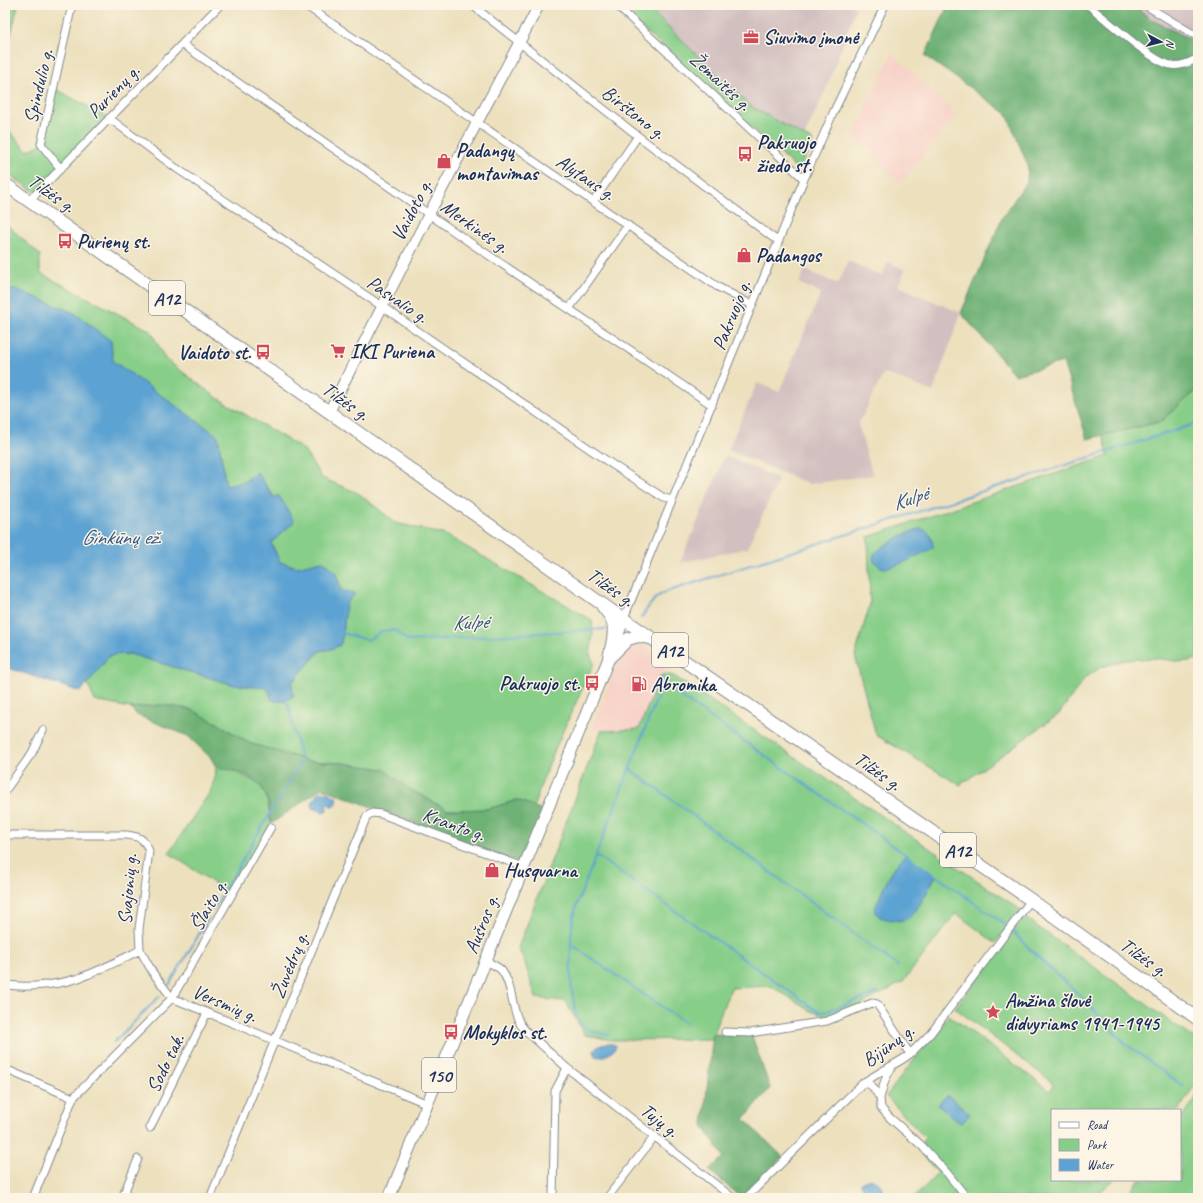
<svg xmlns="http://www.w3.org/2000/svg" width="1203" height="1203" font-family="Caveat,sans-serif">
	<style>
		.built { fill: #f7d1c7 }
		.industrial { fill: #d2bfc0 }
		.green { fill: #87ce88; stroke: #517e73 }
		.forest { fill: #6db174; stroke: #447069 }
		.water { fill: #5ca2d2; stroke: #3c6898 }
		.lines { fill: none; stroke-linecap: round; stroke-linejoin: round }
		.stream { stroke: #5ca2d2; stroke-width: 2 }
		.minor-casing { stroke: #84888e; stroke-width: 9 }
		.secondary-casing { stroke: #84888e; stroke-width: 12 }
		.primary-casing { stroke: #84888e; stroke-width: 13 }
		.trunk-casing { stroke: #84888e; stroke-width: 14 }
		.minor { stroke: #fff; stroke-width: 7 }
		.secondary { stroke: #fff; stroke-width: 10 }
		.primary { stroke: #fff; stroke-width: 11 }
		.trunk { stroke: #fff; stroke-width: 12 }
		.labels { text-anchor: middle; stroke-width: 3; stroke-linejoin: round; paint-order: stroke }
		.shield { fill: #fcf5e5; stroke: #5e6a86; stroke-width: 1 }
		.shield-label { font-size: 19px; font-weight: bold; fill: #1b2f5e }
		.poi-label { font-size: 20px; font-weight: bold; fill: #1b2f5e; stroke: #fcf5e5; text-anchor: start }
		.street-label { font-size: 20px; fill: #1b2f5e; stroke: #fcf5e5 }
		.water-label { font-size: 21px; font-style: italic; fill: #325787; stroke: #fcf5e5 }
	</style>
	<rect width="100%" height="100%" fill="#fcf5e5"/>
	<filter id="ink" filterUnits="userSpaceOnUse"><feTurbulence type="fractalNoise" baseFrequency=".025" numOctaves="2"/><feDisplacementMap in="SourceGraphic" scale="8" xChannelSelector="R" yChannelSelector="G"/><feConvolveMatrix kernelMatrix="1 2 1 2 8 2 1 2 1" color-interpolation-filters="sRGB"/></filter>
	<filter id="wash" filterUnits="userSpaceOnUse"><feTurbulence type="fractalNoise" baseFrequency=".012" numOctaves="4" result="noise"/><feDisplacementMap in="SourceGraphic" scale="16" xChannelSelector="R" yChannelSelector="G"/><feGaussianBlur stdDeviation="0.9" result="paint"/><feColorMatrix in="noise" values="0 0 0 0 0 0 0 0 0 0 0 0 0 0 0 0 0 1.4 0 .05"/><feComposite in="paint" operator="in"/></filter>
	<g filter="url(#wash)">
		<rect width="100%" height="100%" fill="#ece0bd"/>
		<path class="built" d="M892,53L957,115L900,183L853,135Z
			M638,643L641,644L671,666L665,674L660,677L639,729L601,731L592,728L616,667L633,645Z"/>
		<path class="industrial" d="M645,5H851L856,8L826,89L804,137L750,106Z
			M1133,5H1198V43L1152,20Z
			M848,261L882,276L888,262L905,270L898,286L961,313L933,392L884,373L858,425L873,475L809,484L728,450L757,383L779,392L821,293L799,283L805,270L838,284Z
			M725,456L779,479L747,548L680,563Z"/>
		<path class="green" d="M5,5H18L5,60Z
			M632,5H645L750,106L813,141L800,167L796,168L624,12Z
			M54,88L109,118L36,193L5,172V126L27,151L41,144Z
			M5,223L40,255V273L151,331L165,359L216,397L303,449L322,478L358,493L396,523L446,535L592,620L593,635L590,655L594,663C573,710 549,757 534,806L517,800L488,809L448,810L411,790L383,769L343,763L309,761L249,743L217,723L190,709L160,705L130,708L95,701L87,683L89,682L110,655L130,654L234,685L261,687L266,688L268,691L293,696L292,683L320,651L331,649L340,645L343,634L346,604L335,571L323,561L297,567L280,562L271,543L275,498L257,472L244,482L226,486L218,436L112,361L111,341L74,313L15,289L5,293Z
			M1198,389V659L1182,662L1154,658L1125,660L1101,667L1084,679L1059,714L960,785L876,735L855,656L870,604L868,537L1108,456L1103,435L1160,422Z
			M665,674L674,676L1021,910L995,943L956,913L903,982L860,1005L828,1017L811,1011L771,986L731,988L718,1020L712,1039L612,1040L585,1035L565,1001L536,998L524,960L518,948L601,731L639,729L660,676Z
			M216,767L229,769L252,780L260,785L265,793L268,804L271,824L230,894L169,853L210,792L215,778Z
			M1024,917L1198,1041V1083L1194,1086L1179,1110H1052V1180H1114L1093,1198H914L938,1173L917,1149L925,1138L886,1096L949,1015L1050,1091L1054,1084L955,1008Z
			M1198,1095V1198H1125L1138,1180H1180V1121Z"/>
		<path class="forest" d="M948,5H1133L1152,20L1198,43V389L1160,422L1087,439L1063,362L1015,375L961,313L1002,218L1027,181L1028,166L1007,114L925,56Z
			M160,705L190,709L217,723L249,743L309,761L343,763L383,769L411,790L448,810L488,809L517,800L543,810L522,864L322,788L271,824C269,814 270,802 265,793C257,776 233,769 216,767L211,758L188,736L137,715L130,708Z
			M713,1034L752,1036L770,1088L744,1119L783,1157L741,1198L709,1170L724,1157L703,1126Z"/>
		<path class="water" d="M15,289L74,313L111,341L113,361L218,436L226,486L244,482L257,472L274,498L278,495L282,500L294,522L271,543L280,562L297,567L322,561L335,571L341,590L355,594L346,604L343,634L340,645L331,649L319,651L292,683L293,696C286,701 281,703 272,700L269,691L266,688L234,685L130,654L110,655L89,682L87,683L81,692L5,667V293Z
			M919,529C929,528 933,539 933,548C922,553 890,572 880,567C878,565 875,562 873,560L874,554C887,543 902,534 919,529Z
			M320,792C326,791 332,794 337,798L338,801L334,806L333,807L326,803L327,810L324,812L312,808C311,800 315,797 320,792Z
			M906,855L936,876C929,887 917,915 906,919C900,922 893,920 887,919C880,918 876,916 875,908C882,891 892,866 906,855Z
			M608,1043L616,1045C615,1053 603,1059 595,1056L594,1051C597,1045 603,1045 608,1043Z
			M947,1096H949L969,1113V1115L963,1122L960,1123L939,1105V1103Z
			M869,1178C875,1179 879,1182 882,1188V1191L878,1196L874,1197L861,1185V1183Z"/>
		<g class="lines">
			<path class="stream" d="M641,618C651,603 656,593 675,589L1198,423
				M341,633L368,640L382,631L395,630L408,641L606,629
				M662,676V685L675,693
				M680,696L1006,925
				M630,769L898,966
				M597,856L816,1010L821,1012L828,1011L879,992
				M213,910L301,761L287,700
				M1012,931L1044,963L1084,999L1108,1026L1126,1044L1183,1086
				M572,945L687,1024
				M169,985L208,919
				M609,1035C601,1033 589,1032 583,1026C568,1012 570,946 572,926C573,920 575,913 576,907L662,685
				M114,1042L160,996"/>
		</g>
	</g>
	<g filter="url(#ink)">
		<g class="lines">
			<g class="minor-casing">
				<path id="minor" d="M305,5L718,287L752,305
					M472,5L638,136L772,237L779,241
					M616,5L804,179
					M1088,5C1105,18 1153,63 1171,65C1181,67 1190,62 1198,58
					M1145,5L1198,37
					M182,44L478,248L712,405
					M109,118L176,168L383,307L613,465L664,498L672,500
					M60,168L41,144L72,5
					M29,201L220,5
					M593,202L638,136
					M569,309L628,225
					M624,618L804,179L834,111L885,5
					M5,791L32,753L43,730
					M5,835H127C140,837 144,838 149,851L139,929L140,950L153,973L172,998L271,827
					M486,961C491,964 498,966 502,971C515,989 510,1014 525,1030L567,1068L733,1198
					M5,985C31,988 62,985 87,975C105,968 122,959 140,950
					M725,1032L750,1033L827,1021L872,1003L877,1004L910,1054
					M5,1069L73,1098
					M864,1082L872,1086L880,1098L881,1108L890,1118L921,1145L947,1173L967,1198
					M880,1098L885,1080L893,1065
					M150,1128L207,1013
					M33,1198L73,1098L172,998L428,1104
					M122,1198L138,1159
					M210,1198L367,816L372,813L381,814L524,867
					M553,1198L555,1091L567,1068
					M607,1198L655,1136
					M746,1198L864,1082L903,1059L910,1054L931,1033L1031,900"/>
			</g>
			<g class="secondary-casing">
				<path id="secondary" d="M329,412L429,214L539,5"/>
			</g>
			<g class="primary-casing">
				<path id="primary" d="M389,1198L609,658L624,618"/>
			</g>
			<g class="trunk-casing">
				<path id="trunk" d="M5,184L599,602L1031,900L1198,1019
					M603,607C607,612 612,617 613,623C616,634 611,648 609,658
					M609,658L628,639L638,636L651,638"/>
			</g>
			<use href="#minor" class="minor"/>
			<use href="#secondary" class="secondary"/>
			<use href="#primary" class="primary"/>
			<use href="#trunk" class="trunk"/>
		</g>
	</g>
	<defs>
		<g id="office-bare" transform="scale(1.2)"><path d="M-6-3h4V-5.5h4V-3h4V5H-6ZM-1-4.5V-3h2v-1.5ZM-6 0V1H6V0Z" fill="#d1495b" stroke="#fcf5e5" stroke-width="2.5" paint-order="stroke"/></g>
		<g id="bus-bare" transform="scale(1.2)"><path d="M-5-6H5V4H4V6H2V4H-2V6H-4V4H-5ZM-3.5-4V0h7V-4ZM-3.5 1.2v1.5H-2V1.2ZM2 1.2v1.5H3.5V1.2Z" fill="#d1495b" stroke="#fcf5e5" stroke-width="2.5" paint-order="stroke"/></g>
		<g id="shop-bare" transform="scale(1.2)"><path d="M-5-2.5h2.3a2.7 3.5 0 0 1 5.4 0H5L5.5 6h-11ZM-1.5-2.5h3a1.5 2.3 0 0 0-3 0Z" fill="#d1495b" stroke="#fcf5e5" stroke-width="2.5" paint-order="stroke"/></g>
		<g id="supermarket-bare" transform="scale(1.2)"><path d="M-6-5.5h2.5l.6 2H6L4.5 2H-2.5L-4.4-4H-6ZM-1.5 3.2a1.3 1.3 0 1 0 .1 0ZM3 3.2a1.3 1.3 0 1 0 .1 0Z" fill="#d1495b" stroke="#fcf5e5" stroke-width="2.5" paint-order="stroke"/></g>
		<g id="fuel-bare" transform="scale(1.2)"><path d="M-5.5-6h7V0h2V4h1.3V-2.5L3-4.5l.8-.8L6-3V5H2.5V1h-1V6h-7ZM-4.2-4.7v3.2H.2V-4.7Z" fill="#d1495b" stroke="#fcf5e5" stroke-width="2.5" paint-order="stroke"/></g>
		<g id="sight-bare" transform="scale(1.2)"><path d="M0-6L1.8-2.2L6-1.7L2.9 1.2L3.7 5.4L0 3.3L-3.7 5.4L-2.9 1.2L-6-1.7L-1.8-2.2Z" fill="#d1495b" stroke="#fcf5e5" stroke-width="2.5" paint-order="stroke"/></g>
	</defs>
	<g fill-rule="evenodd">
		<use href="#office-bare" x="751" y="37"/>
		<use href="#bus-bare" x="745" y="154"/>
		<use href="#shop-bare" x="444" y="161"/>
		<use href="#bus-bare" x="65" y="241"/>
		<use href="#shop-bare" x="744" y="255"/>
		<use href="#supermarket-bare" x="338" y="351"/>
		<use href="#bus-bare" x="263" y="352"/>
		<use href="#bus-bare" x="592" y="683"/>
		<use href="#fuel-bare" x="639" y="684"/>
		<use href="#shop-bare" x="492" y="870"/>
		<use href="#sight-bare" x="993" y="1012"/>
		<use href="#bus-bare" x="451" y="1032"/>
	</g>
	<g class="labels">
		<g class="shield">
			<rect x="149" y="281" width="36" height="34" rx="3"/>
			<rect x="652" y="633" width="36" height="34" rx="3"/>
			<rect x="940" y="833" width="36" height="34" rx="3"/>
			<rect x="422" y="1058" width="34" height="34" rx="3"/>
		</g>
		<g class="shield-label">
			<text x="167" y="305">A12</text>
			<text x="670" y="657">A12</text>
			<text x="958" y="857">A12</text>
			<text x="439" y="1082">150</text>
		</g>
		<g class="poi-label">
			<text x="763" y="44">Siuvimo įmonė</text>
			<text x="757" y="149">Pakruojo<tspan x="757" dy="23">žiedo st.</tspan></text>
			<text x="456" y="157">Padangų<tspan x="456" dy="23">montavimas</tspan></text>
			<text x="77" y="248">Purienų st.</text>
			<text x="756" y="262">Padangos</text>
			<text x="350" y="358">IKI Puriena</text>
			<text x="251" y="359" text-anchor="end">Vaidoto st.</text>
			<text x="580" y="690" text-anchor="end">Pakruojo st.</text>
			<text x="651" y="691">Abromika</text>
			<text x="504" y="877">Husqvarna</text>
			<text x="1005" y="1007">Amžina šlovė<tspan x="1005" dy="23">didvyriams 1941-1945</tspan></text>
			<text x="463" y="1039">Mokyklos st.</text>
		</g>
		<g class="street-label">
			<text transform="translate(721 81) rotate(43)" y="7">Žemaitės g.</text>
			<text transform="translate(38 86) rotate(-77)" y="7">Spindulio g.</text>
			<text transform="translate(113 91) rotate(-46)" y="7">Purienų g.</text>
			<text transform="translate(634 112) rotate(38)" y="7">Birštono g.</text>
			<text transform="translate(586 177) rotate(34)" y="7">Alytaus g.</text>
			<text transform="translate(52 193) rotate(35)" y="7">Tilžės g.</text>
			<text transform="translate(411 210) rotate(-63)" y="7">Vaidoto g.</text>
			<text transform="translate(475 226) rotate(35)" y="7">Merkinės g.</text>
			<text transform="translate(398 299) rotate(34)" y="7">Pasvalio g.</text>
			<text transform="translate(731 315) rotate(-68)" y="7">Pakruojo g.</text>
			<text transform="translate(346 401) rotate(35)" y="7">Tilžės g.</text>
			<text transform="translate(611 587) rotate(35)" y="7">Tilžės g.</text>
			<text transform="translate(878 771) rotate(35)" y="7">Tilžės g.</text>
			<text transform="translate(454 824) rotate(20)" y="7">Kranto g.</text>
			<text transform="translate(127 889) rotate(-85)" y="7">Svajonių g.</text>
			<text transform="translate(208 905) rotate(-60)" y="7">Šlaito g.</text>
			<text transform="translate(481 924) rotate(-68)" y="7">Aušros g.</text>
			<text transform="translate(1144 957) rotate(35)" y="7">Tilžės g.</text>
			<text transform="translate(289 965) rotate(-68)" y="7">Žuvėdrų g.</text>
			<text transform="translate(225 1003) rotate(23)" y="7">Versmių g.</text>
			<text transform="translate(888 1045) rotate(-36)" y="7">Bijūnų g.</text>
			<text transform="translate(165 1063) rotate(-64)" y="7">Sodo tak.</text>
			<text transform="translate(660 1120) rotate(38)" y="7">Tujų g.</text>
		</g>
		<g class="water-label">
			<text transform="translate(910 498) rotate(-18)" y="7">Kulpė</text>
			<text x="121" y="544">Ginkūnų ež.</text>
			<text transform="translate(470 622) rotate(-3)" y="7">Kulpė</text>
		</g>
	</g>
	<rect width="1203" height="1203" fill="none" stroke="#fcf5e5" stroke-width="20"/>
	<rect x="1051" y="1109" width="130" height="72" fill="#fcf5e5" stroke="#a2a6af"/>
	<rect x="1059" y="1122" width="20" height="6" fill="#ffffff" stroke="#a2a6af"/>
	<text x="1087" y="1129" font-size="12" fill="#1b2f5e">Road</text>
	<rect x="1059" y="1139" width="20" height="12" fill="#87ce88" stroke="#a2a6af"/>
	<text x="1087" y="1149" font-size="12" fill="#1b2f5e">Park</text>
	<rect x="1059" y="1159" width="20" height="12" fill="#5ca2d2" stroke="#a2a6af"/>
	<text x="1087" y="1169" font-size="12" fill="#1b2f5e">Water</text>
	<g transform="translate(1161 42) rotate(97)" stroke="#fcf5e5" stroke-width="3" paint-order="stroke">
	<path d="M0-3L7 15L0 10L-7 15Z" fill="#1b2f5e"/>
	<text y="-6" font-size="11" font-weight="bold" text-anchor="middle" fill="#1b2f5e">N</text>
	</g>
</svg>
